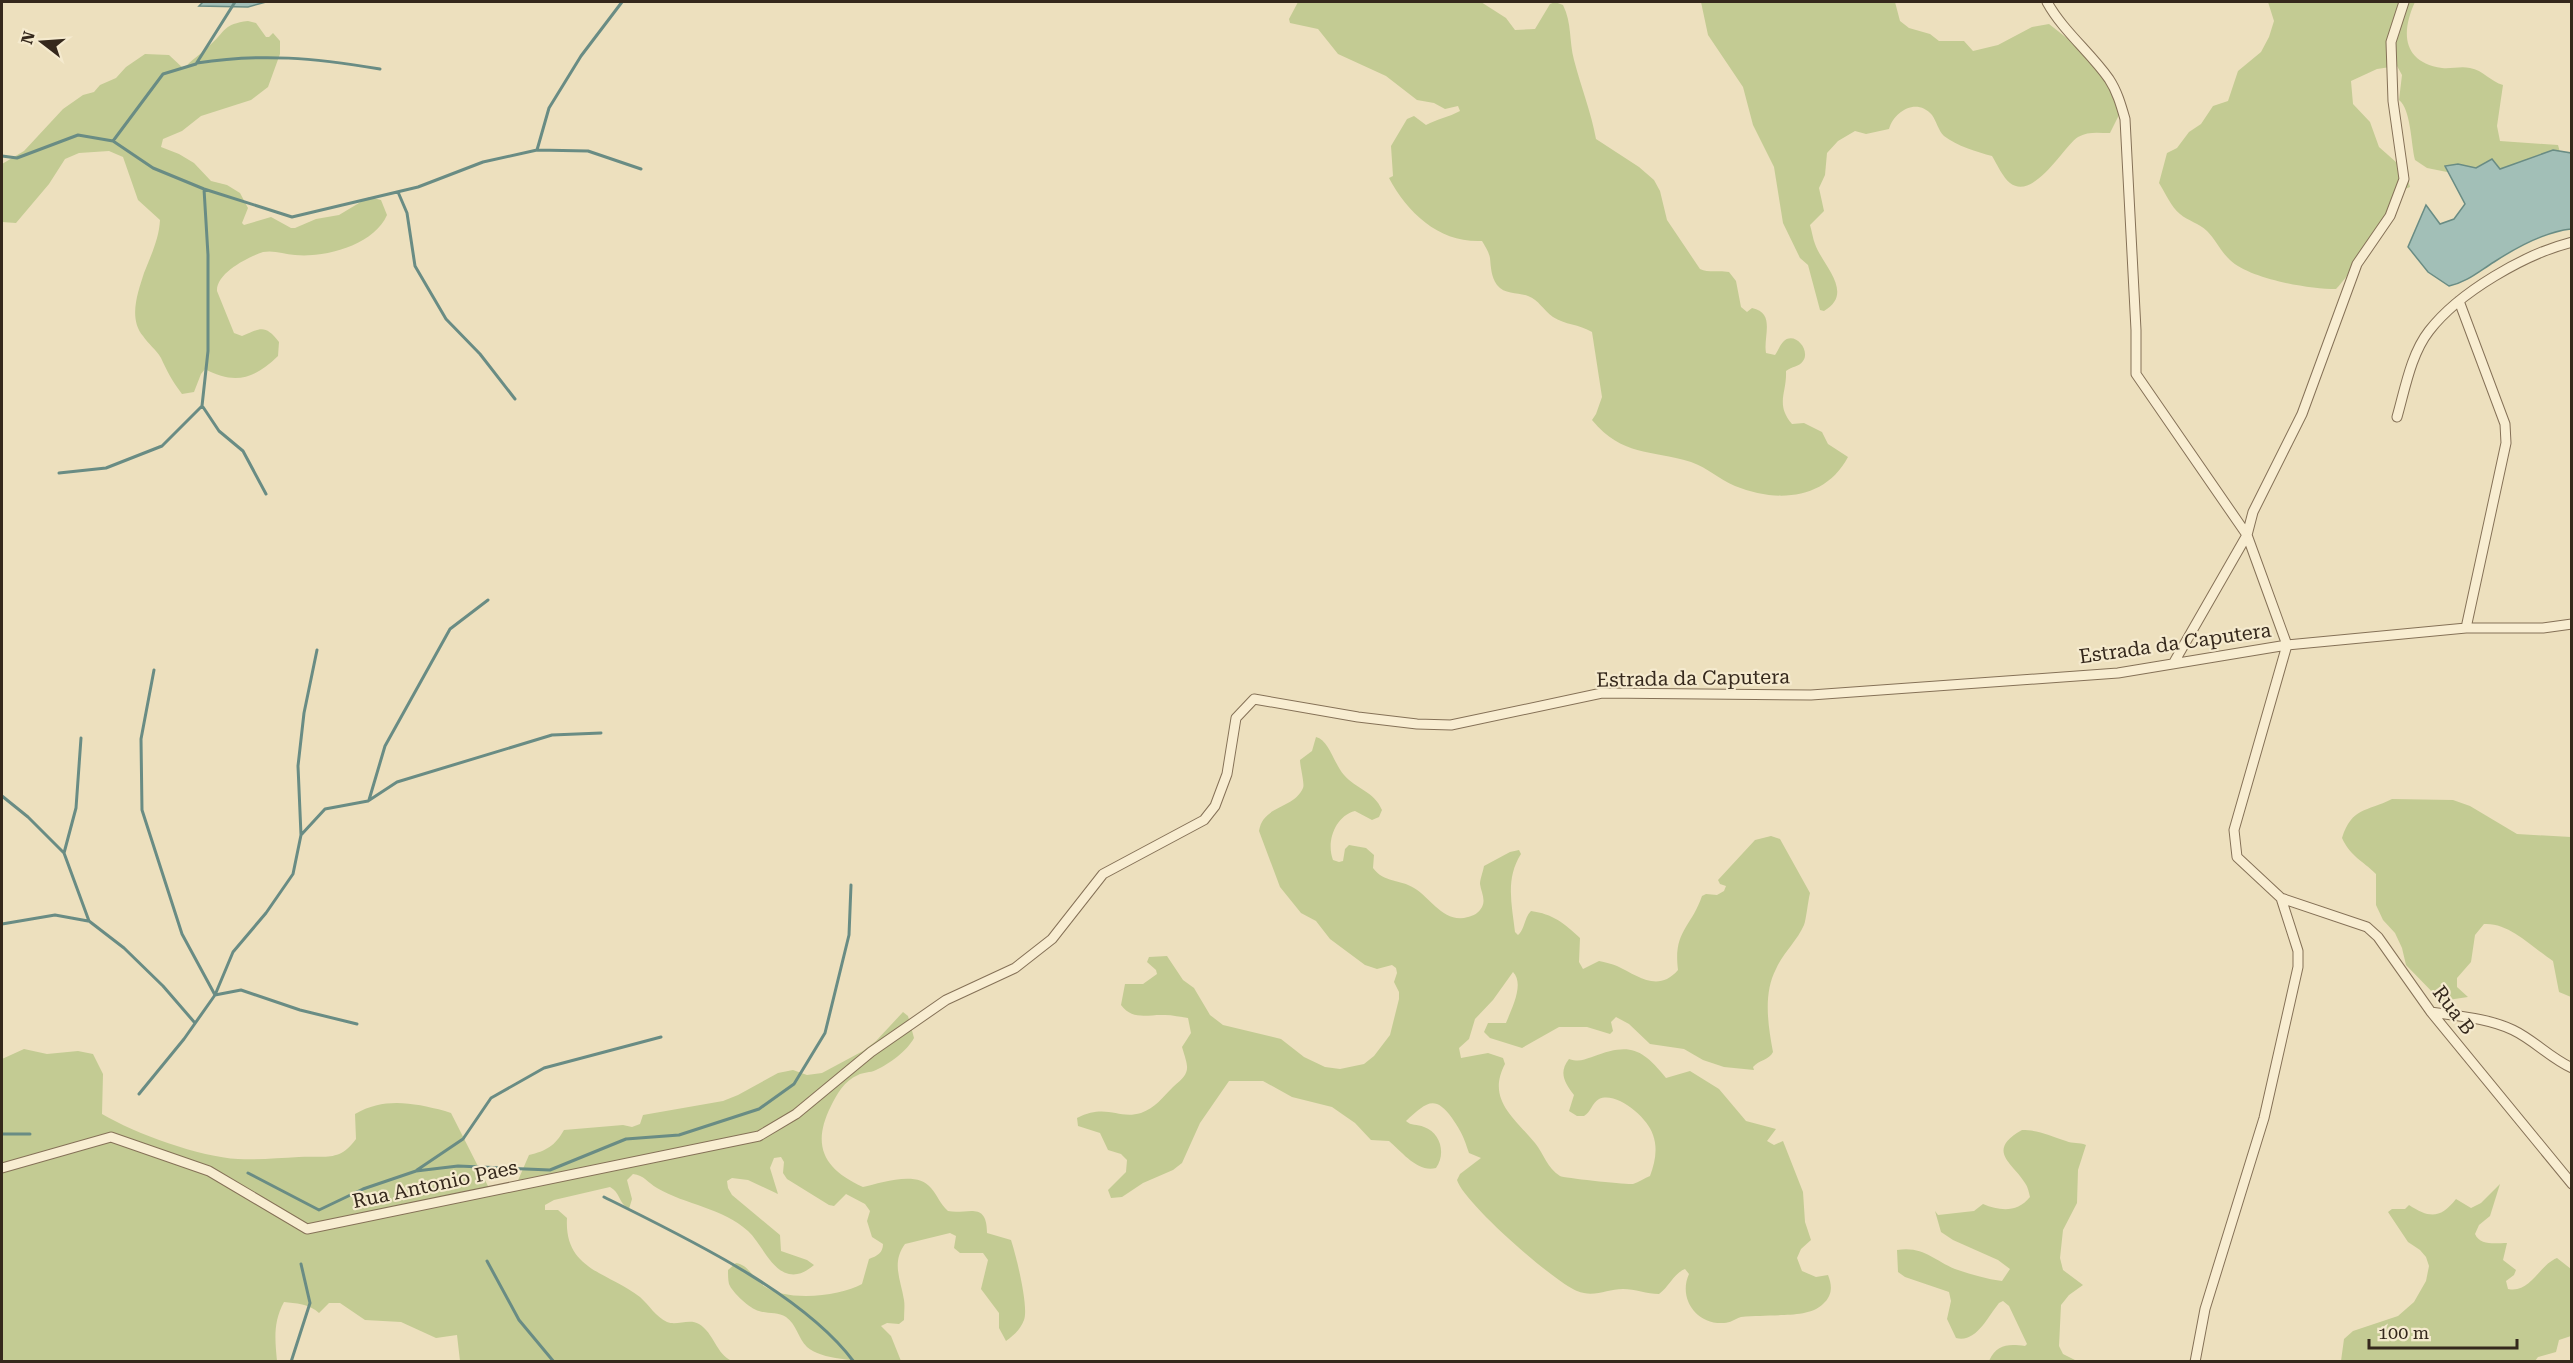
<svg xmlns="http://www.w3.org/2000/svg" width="2573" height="1363" font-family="'Roboto Serif',serif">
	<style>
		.green { fill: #c3cb93 }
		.water { fill: #a2bfb7; stroke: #698c84; stroke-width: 1.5 }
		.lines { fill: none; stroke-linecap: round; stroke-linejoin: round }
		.stream { stroke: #698c84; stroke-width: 3 }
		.minor-casing { stroke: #857157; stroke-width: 11 }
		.minor { stroke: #f8edd1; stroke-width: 9 }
		.labels { text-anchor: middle; stroke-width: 4.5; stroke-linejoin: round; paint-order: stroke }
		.street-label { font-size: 20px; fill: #35281c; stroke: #f5eace }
	</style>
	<rect width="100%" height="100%" fill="#ede0be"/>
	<path class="green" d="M1298,2H1481L1506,18L1515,30L1535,29L1550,4L1555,2L1563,5C1572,23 1569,41 1574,60C1581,87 1591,112 1596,139L1639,167L1654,180L1660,191L1667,220L1700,269C1708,273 1720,270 1729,272L1736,281L1741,307L1747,312L1752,308C1776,313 1763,336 1766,353L1775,355C1778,351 1780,345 1783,342C1794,330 1811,350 1803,361C1799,367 1792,366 1786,371C1787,393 1775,404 1792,424L1804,423L1822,432L1828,444L1848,457C1825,500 1777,503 1735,486C1719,479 1708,468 1691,462C1649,449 1623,457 1592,420L1596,414L1602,397L1592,332C1579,324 1565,325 1553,317C1543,310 1539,300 1528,296C1518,292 1505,295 1497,285C1491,276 1491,268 1490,258C1489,252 1485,246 1482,241C1440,243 1408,214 1389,178L1393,176L1391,146L1407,119L1414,116L1426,125C1437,119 1449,117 1460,111L1458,106L1445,109L1434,103L1417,100L1386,76L1338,54L1318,29L1290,23L1289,19Z
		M1701,2H1895L1900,21L1909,28L1930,34L1939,41H1964L1973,51L1998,45L2032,27L2049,24L2082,50L2112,86L2120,113L2110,133C2099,133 2088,131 2078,137C2063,147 2034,201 2010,183C2003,178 1997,164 1992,156C1977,152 1957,146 1944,136C1938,130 1937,122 1932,115C1917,97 1894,111 1889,129L1866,134L1855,131L1838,141L1827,153L1825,175L1819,188L1824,211L1810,225C1812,232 1813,239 1815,244C1823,266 1855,293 1824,311L1820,310L1808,265L1800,258L1783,223L1774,167L1753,125L1743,87L1708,35Z
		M2268,2H2415C2401,32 2402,62 2442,68C2451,69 2461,66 2470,68C2483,70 2491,82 2503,85L2497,126L2500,141L2558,145L2562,160L2457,174L2427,168L2415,160C2411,144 2411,109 2399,100L2402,75L2397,66L2377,69L2351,81L2353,104L2370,122L2379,147L2405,170L2410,187L2397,192C2388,218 2354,270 2336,289C2308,289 2250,279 2230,260C2221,252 2216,240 2207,231C2199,223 2188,221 2180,214C2171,207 2165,192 2159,183L2167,153L2177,148L2189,132L2201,124L2213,106L2228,101L2238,71L2261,52L2269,37L2274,21Z
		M248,21L256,23L266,37H269L273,33L280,41V54L268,87L251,100L201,116L182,131L163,139L161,147L179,154L194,163L211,181L227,185L240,193L248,208L242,223L244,225L271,217L291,228H295L316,219L339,215L369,197L381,200L387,215C374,245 325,258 295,255C284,254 274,250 263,252C248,257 216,273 217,291L234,333L242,336C261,328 265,324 279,342L278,356C254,379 235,385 205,369L201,374L194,392L182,394C171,379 168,373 161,358C156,349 148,344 143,336C128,318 138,292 144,273C151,255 159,239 160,220L138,200L123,157L109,151L79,153L65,159L49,184L16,223L2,222V164L24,151L63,109L83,95L94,92L100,85L116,78L126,67L145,54L169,55L184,69C191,59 201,55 209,46C226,31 223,24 248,21Z
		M1316,737C1329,740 1334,764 1344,775C1356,789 1374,791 1382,810L1379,817L1372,820L1355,811C1335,816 1326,842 1333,860L1339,862L1343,861L1345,849L1349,845L1366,848L1374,855L1373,868C1384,883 1400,879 1414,888C1431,898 1444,924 1468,917C1473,916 1479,913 1482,907C1486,899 1481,892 1480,884C1480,879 1483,872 1484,866L1510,852L1519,850L1521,854C1505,879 1512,905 1515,932L1518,935C1525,929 1524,918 1531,911C1553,914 1564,923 1580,938L1579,962L1583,969L1599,961C1605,962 1612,964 1617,966C1638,976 1658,993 1678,970C1673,931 1691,928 1702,896L1706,894L1717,895L1724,891L1726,886L1720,884L1718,880L1755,840L1771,836L1780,839L1810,893C1808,901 1806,920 1804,925C1797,941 1783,953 1776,969C1763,994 1768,1025 1773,1052C1769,1060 1759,1060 1753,1067L1754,1070L1724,1067L1703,1060L1684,1049L1650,1044L1629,1024L1616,1017L1611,1022L1613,1031L1610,1034L1587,1027H1559L1522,1048L1490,1038L1484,1032L1488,1023H1506C1511,1010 1525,984 1513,972L1493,1000L1475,1019L1469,1039L1459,1048L1461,1058L1488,1053L1503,1058L1505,1064C1486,1100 1515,1118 1535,1143C1544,1154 1547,1168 1560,1176C1564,1178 1629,1185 1633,1184C1639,1182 1645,1178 1650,1176C1655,1162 1658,1149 1653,1135C1648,1118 1617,1091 1599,1099C1592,1103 1591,1112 1584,1116H1577L1569,1111L1574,1095C1565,1083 1558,1073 1569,1059C1579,1062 1583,1060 1592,1057C1629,1043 1641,1047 1666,1078L1690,1071L1719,1089L1746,1121L1776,1129L1767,1141L1774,1145L1783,1141L1803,1192L1805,1222L1811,1240L1801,1249L1797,1258L1802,1271L1816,1277L1828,1275C1832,1285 1833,1295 1823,1304C1809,1318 1778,1314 1760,1316C1754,1316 1747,1316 1741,1317C1735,1319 1730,1323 1724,1323C1696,1325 1678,1298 1689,1274L1685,1269C1674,1273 1669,1287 1659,1294C1647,1294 1635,1289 1623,1289C1607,1289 1594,1298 1577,1291C1553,1281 1464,1203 1457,1180L1460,1174L1481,1158L1469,1153C1463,1135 1462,1133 1452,1118C1434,1093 1425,1104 1406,1121C1411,1126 1417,1124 1424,1127C1441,1133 1446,1154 1436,1168C1418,1173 1402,1152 1389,1141L1371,1140L1355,1123L1332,1107L1292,1097L1263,1081H1229L1200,1123L1182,1163L1173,1170L1143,1183L1122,1197L1111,1198L1108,1190L1126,1172L1127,1160L1121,1154L1108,1150L1100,1133L1078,1126L1077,1118C1107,1103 1118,1120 1141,1113C1155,1108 1163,1097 1173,1087C1191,1072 1189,1070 1182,1047L1191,1033L1188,1018C1181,1017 1172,1015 1165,1015C1148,1014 1133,1021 1121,1005L1125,984H1143L1157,974L1156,970L1147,962L1149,957L1167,956L1183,980L1194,988L1210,1015L1223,1025L1281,1039L1304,1057L1325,1067L1340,1069L1364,1064L1374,1056L1390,1035L1399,999V992L1394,982L1397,973L1396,968L1392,965L1377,969L1365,965L1330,939L1316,921L1301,913L1280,887L1259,831C1263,805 1294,809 1303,788C1305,784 1300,767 1300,760L1312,751Z
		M2392,799L2453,800L2470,806L2517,834L2571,837V997L2559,992L2553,961C2533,948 2509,922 2484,924L2475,935L2471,962L2457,978V987L2468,997L2441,1001L2406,965L2402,948L2395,933L2383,920L2376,905V874C2362,860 2351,857 2342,838C2352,807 2366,812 2392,799Z
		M903,1012L908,1016L914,1038C907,1051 889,1064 876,1070C870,1073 863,1072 858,1075C844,1081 837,1094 831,1106C811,1146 824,1169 863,1187C881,1183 917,1170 931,1188C938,1196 940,1204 948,1211C967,1215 987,1200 987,1233L1011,1240C1016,1255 1029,1307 1024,1320C1020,1330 1014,1335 1006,1341L999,1328V1313L981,1289L988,1260L983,1253H960L954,1248L956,1236L950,1233L905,1244C891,1263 901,1280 904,1300C905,1306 904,1313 904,1320L899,1324L887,1323L881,1326L891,1336L901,1361C876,1361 825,1363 807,1347C798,1338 797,1325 786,1317C778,1312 768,1314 759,1311C750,1309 732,1292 729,1284C728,1280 728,1274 728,1270L736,1263C748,1265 752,1276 760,1283C782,1303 839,1297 862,1284L869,1259C877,1256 883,1253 883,1244L872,1237L867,1221L870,1211L865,1204L846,1194L834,1206L829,1205L787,1179L783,1173L784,1162L781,1157L774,1158L770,1168L778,1194L748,1180L732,1178L727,1181L728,1188L732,1195L780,1235L781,1251L807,1260L814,1265C807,1271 799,1276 789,1274C771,1270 761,1243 748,1231C723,1208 686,1205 657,1188C648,1183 644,1175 633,1174L627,1180L632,1199L629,1209C619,1204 620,1192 610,1187L554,1200L545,1205V1210H558L567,1218C564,1270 608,1272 640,1297C649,1305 656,1317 667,1322C677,1326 689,1318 699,1324C714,1333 716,1354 732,1361H460L457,1335L436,1338L401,1322L365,1320L340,1303H329L319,1313C310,1304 295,1303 284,1302C273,1322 275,1340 277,1361H2L3,1344L2,1327V1059L24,1049L47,1054L78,1051L93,1054L103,1074L102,1114C136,1134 200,1157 238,1159C259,1160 278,1158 299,1157C324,1155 339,1163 356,1139L355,1114C385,1097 413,1103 445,1111L451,1113L488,1186L501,1193L516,1185L529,1155C546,1151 555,1146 564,1130L623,1125L632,1127L640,1124L643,1115L723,1101L738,1095L778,1073L793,1070L807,1075L822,1073L863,1051L876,1041Z
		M2022,1130C2039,1130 2050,1136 2066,1141C2073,1144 2079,1142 2086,1145L2078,1170L2077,1203L2063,1230L2060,1258L2063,1270L2083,1285L2069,1295L2061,1305L2059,1346L2063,1354L2077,1361H1989C1997,1344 2008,1344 2025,1346L2027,1344L2009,1306L2003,1301L1999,1303C1987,1318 1976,1343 1956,1338L1947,1319L1951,1301L1949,1292L1905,1277L1898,1272L1897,1250C1924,1246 1933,1260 1955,1269C1970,1274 1986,1279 2002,1281L2010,1269L1998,1260L1953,1240L1941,1232L1935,1211L1938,1215L1974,1211L1983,1204C2000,1211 2017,1213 2030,1197C2029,1193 2028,1187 2025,1183C2013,1163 1985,1151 2022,1130Z
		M2500,1184L2490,1216L2479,1225L2475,1234C2480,1246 2496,1243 2507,1243L2503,1260L2516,1270L2514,1275L2506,1281L2508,1289C2530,1294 2539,1265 2557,1258L2571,1269V1336L2559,1340L2556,1352L2538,1357L2535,1361H2341L2344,1339L2353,1331L2398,1316L2414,1302L2426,1281L2429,1266L2426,1257L2420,1250L2408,1242L2388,1212L2392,1209H2405L2409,1205C2430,1219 2441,1218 2456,1199L2471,1208L2481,1203Z"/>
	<path class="water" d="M203,2H266L248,7L199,6Z
		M2553,150L2571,153V229C2544,232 2517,247 2494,262C2478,272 2467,282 2449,286L2428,272L2408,247L2426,205L2440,224L2454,219L2465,204L2445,166L2458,164L2476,168L2492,159L2500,169Z"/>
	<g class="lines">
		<path class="stream" d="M197,63C263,53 314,58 380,69
			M113,141L163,74L196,64L235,2
			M537,150L588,151L641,169
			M2,156L17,158L78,135L113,141L153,168L204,189L292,217L418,187L483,162L537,150L549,108L581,56L622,2
			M398,192L407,213L415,266L446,319L480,354L515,399
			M203,407L219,431L243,451L266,494
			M59,473L106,468L162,446L202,406L208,351V255L204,189
			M154,670L141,739L142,810L182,934L215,995L241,990L300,1010L357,1024
			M81,738L76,808L64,853L89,921L124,948L163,986L195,1023
			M2,796L28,817L64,853
			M369,800L385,746L450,629L488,600
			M301,835L298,766L304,713L317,650
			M2,924L55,915L88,921
			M139,1094L184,1039L215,995L233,952L266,913L293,874L301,835L325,809L368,801L397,782L552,735L601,733
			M2,1134H30
			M417,1170L463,1139L491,1098L544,1068L661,1037
			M248,1173L319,1210L363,1189L416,1171L458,1166L550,1170L626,1139L679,1135L759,1109L794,1084L825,1033L849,935L851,885
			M604,1197C682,1236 802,1292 854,1362
			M487,1261L519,1320L554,1362
			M291,1362L310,1303L301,1264"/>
		<g class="minor-casing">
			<path id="minor" d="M2047,2C2063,31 2090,52 2109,79C2117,91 2121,105 2125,119L2136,330V374L2247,535
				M2459,301L2505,424L2506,443L2466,628
				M2397,417C2405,389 2411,354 2429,331C2459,292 2525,254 2572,242
				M2173,664L2247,535
				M2281,898L2367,927L2378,937L2431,1012L2572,1184
				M2431,1012C2457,1016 2488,1018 2513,1030C2534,1040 2550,1058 2572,1068
				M2,1168L111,1137L209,1171L307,1229L759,1136L796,1114L871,1052L946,1000L1015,968L1052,939L1103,874L1204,820L1215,806L1227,774L1236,718L1254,699L1358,717L1417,724L1451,725L1602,693L1811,695L2118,673L2287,645L2466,628H2543L2572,624
				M2195,1362L2205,1309L2264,1118L2298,967V951L2281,898L2237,857L2234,830L2287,645L2247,535L2253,512L2302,414L2357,264L2390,216L2404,179L2393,101L2391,42L2404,2"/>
		</g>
		<use href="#minor" class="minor"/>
	</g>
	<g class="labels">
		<g class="street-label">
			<text transform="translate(2175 643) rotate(-8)" y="7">Estrada da Caputera</text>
			<text transform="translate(1693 678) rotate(-1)" y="7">Estrada da Caputera</text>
			<text transform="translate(2454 1010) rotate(53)" y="7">Rua B</text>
			<text transform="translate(435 1184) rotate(-12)" y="7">Rua Antonio Paes</text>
		</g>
	</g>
	<rect width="2573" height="1363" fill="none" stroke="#35281c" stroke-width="6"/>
	<g transform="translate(42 42) rotate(287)" stroke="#f5eace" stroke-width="4.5" paint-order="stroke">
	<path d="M0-4.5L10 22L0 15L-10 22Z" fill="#35281c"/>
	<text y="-9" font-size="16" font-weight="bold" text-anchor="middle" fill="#35281c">N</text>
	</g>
	<path d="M2369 1339v9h148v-9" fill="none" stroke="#35281c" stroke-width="3"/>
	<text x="2378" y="1339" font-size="18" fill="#35281c" stroke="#f5eace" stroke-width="4.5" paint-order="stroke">100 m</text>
</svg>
